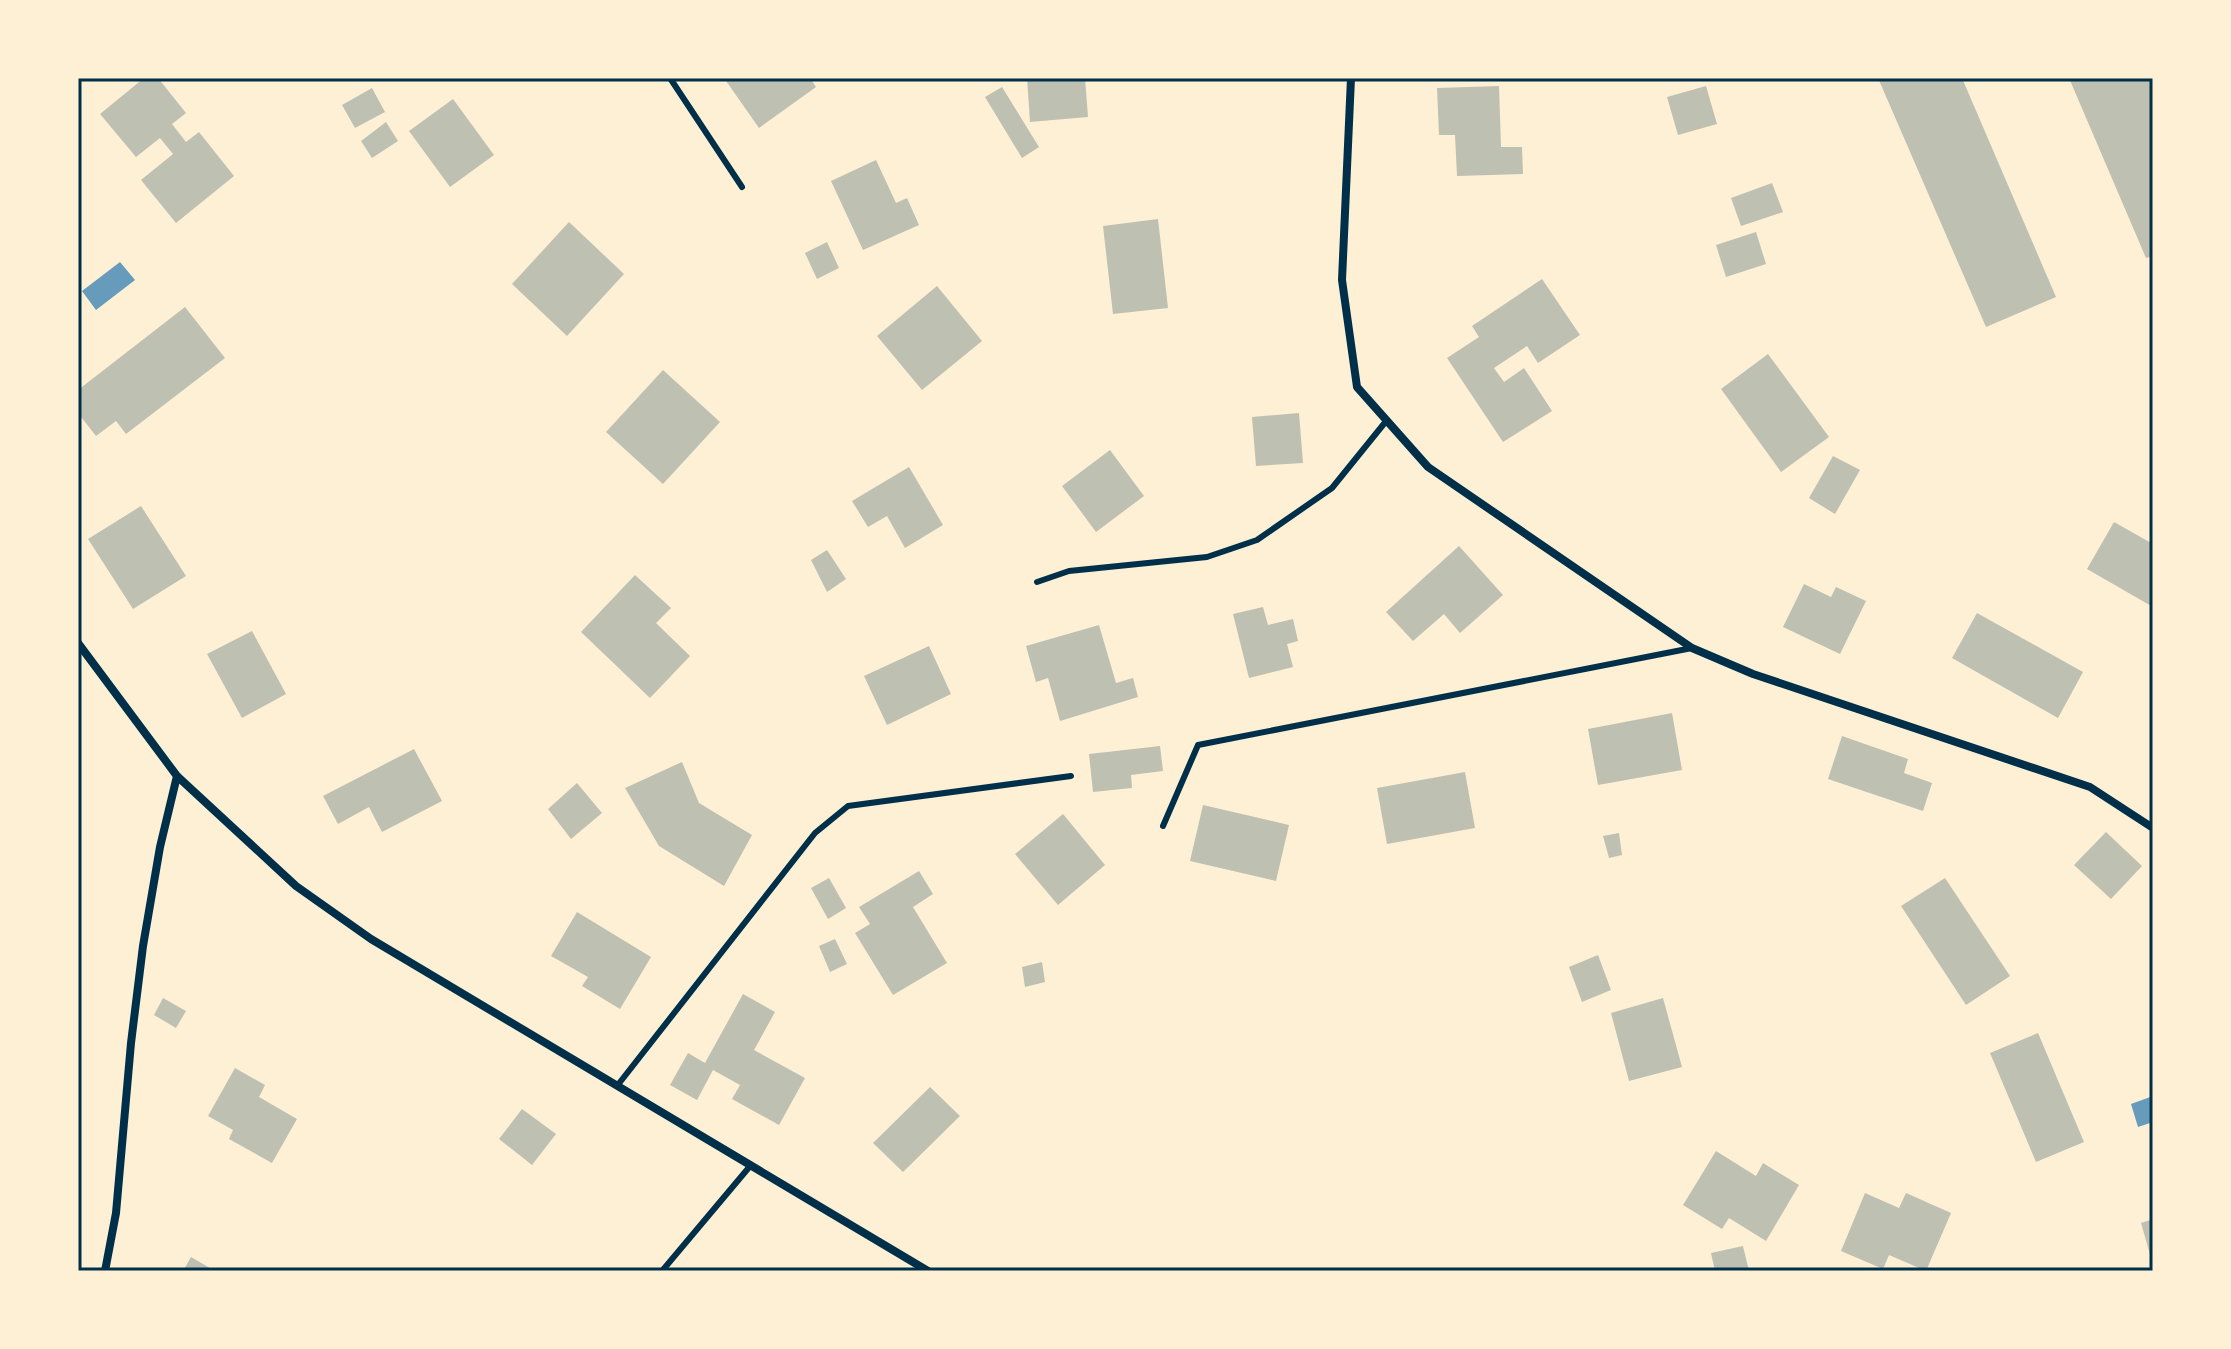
<svg xmlns="http://www.w3.org/2000/svg" width="2231" height="1349" font-family="'IBM Plex Serif',serif">
	<style>
		.water { fill: #669bbc }
		.building { fill: #bec0b2 }
		.lines { fill: none; stroke-linecap: round; stroke-linejoin: round }
		.service { stroke: #003049; stroke-width: 6 }
		.minor { stroke: #003049; stroke-width: 8 }
		.neatline { fill: none; stroke: #003049; stroke-width: 3 }
	</style>
	<rect width="100%" height="100%" fill="#fdf0d5"/>
	<path class="water" d="M120,262L135,280L96,310L82,291Z
		M2153,1096V1122L2138,1127L2131,1104Z"/>
	<path class="building" d="M144,78H158L186,113L172,124L186,142L199,132L234,176L176,223L141,180L173,154L160,138L136,157L100,114Z
		M724,78H810L816,87L759,128Z
		M1027,78H1085L1088,117L1030,122Z
		M1878,78H1962L2056,297L1986,327Z
		M2069,78H2153V256L2146,258Z
		M1499,86L1501,147H1522L1523,174L1457,176L1455,135H1439L1437,88Z
		M1706,86L1717,124L1678,135L1667,97Z
		M1002,87L1039,147L1022,158L985,97Z
		M372,88L385,112L355,128L342,105Z
		M453,99L494,155L450,187L409,131Z
		M386,122L398,141L372,158L361,141Z
		M876,160L896,203L907,198L919,225L863,250L831,181Z
		M1772,183L1783,212L1741,226L1731,198Z
		M1158,219L1168,308L1113,314L1103,226Z
		M569,222L624,274L567,336L512,284Z
		M1756,232L1766,264L1726,277L1716,245Z
		M827,242L839,268L817,279L805,253Z
		M1542,279L1580,335L1538,363L1527,346L1494,368L1504,382L1524,368L1552,411L1503,442L1447,358L1479,337L1472,326Z
		M937,286L982,341L922,390L877,336Z
		M185,307L225,358L126,434L116,421L96,436L78,413V390Z
		M1768,354L1829,437L1781,472L1721,389Z
		M663,370L720,422L663,484L606,432Z
		M1299,413L1303,463L1256,466L1252,417Z
		M1110,450L1144,496L1096,532L1062,486Z
		M1833,456L1860,470L1835,514L1809,498Z
		M909,467L943,525L905,548L887,516L868,527L852,501Z
		M141,506L186,576L133,609L88,539Z
		M2114,522L2153,544V607L2087,569Z
		M1459,546L1503,595L1460,633L1444,614L1413,641L1386,612Z
		M827,550L846,579L827,592L811,560Z
		M635,575L671,608L656,623L690,656L650,698L581,632Z
		M1804,584L1831,597L1836,587L1866,601L1840,654L1783,627Z
		M1263,607L1268,625L1293,619L1298,641L1287,644L1293,667L1249,678L1233,614Z
		M1977,613L2083,672L2058,718L1952,658Z
		M1099,625L1116,683L1133,678L1138,697L1060,721L1048,678L1036,682L1026,646Z
		M252,631L286,694L242,718L207,654Z
		M929,646L951,694L887,725L864,676Z
		M1672,713L1682,770L1598,785L1588,729Z
		M1842,736L1908,759L1904,773L1932,783L1923,811L1828,779Z
		M1160,746L1163,771L1131,775L1132,788L1093,792L1089,754Z
		M414,749L442,801L382,832L369,807L338,824L323,796Z
		M682,762L699,803L752,835L724,886L659,846L625,788Z
		M1465,772L1475,828L1387,844L1377,788Z
		M577,783L602,813L571,839L548,809Z
		M1203,805L1289,825L1276,881L1190,861Z
		M1063,814L1105,865L1058,905L1015,854Z
		M2106,832L2142,866L2111,899L2074,865Z
		M1619,833L1622,855L1609,858L1603,836Z
		M919,871L933,894L913,907L947,963L893,995L855,933L870,924L859,907Z
		M829,878L846,908L828,919L811,888Z
		M1945,878L2010,976L1966,1005L1901,906Z
		M577,912L651,957L620,1009L582,986L588,977L551,956Z
		M835,939L847,964L830,972L819,946Z
		M1598,955L1611,990L1582,1002L1569,967Z
		M1042,962L1045,982L1025,987L1022,967Z
		M743,994L775,1012L754,1050L805,1078L779,1125L732,1099L740,1085L713,1070L697,1100L670,1085L688,1053L705,1063Z
		M163,998L186,1011L176,1028L154,1015Z
		M1663,998L1682,1067L1629,1081L1611,1013Z
		M2038,1033L2084,1142L2036,1162L1990,1053Z
		M235,1068L265,1085L259,1097L297,1119L272,1163L229,1139L233,1130L208,1116Z
		M930,1087L960,1116L903,1172L873,1143Z
		M522,1109L556,1134L532,1165L499,1139Z
		M1716,1151L1756,1176L1763,1163L1799,1185L1766,1241L1729,1218L1722,1229L1683,1205Z
		M1865,1193L1899,1208L1906,1193L1951,1213L1926,1271L1889,1255L1883,1269L1841,1251Z
		M2153,1219V1261H2152L2141,1223Z
		M1743,1246L1749,1271H1715L1711,1253Z
		M191,1257L215,1271H183Z"/>
	<g class="lines">
		<path class="service" d="M670,78L742,187
			M1037,582L1069,571L1207,557L1257,540L1332,488L1387,420
			M1163,826L1198,745L1692,648
			M617,1086L815,833L848,806L1071,776
			M662,1271L751,1165"/>
		<path class="minor" d="M1351,78L1342,280L1357,387L1428,467L1692,648L1753,674L2090,787L2153,828
			M78,643L177,776L296,886L371,939L928,1271
			M105,1271L116,1213L131,1043L143,946L160,847L177,776"/>
	</g>
	<rect width="2231" height="1349" fill="none" stroke="#fdf0d5" stroke-width="160"/>
	<rect x="80" y="80" width="2071" height="1189" class="neatline"/>
</svg>
